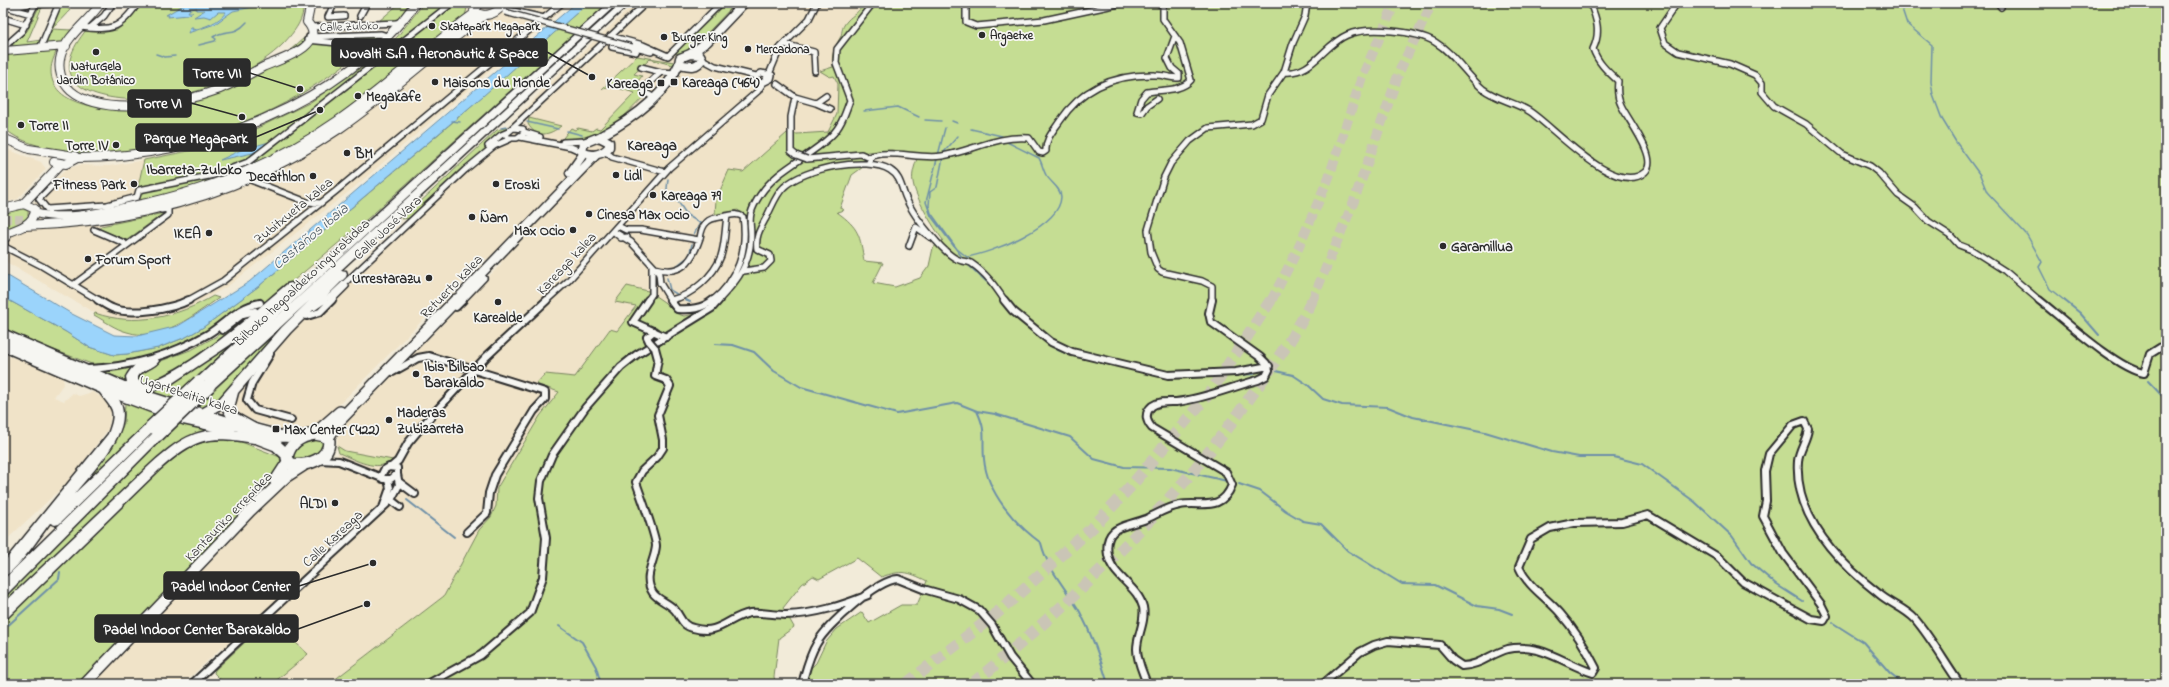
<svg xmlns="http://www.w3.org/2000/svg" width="2169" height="687" font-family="'Indie Flower',sans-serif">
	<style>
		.built { fill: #f0e3c8 }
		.green { fill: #c5dd93; stroke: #78845f; fill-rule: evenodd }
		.water { fill: #9bd4fb; stroke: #6e90a8 }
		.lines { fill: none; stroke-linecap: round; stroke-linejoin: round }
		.stream-far1 { stroke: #6e90a8; stroke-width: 1.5 }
		.stream { stroke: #6e90a8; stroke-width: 2 }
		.secondary-tunnel { stroke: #cac5b6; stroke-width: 8; stroke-dasharray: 8 4; stroke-linecap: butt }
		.highway-tunnel-far1 { stroke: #cac5b6; stroke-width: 10; stroke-dasharray: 10 4.5; stroke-linecap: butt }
		.highway-tunnel { stroke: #cac5b6; stroke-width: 12; stroke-dasharray: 12 6; stroke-linecap: butt }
		.street-far1-casing { stroke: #2b2b2b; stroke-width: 8 }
		.street-casing { stroke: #2b2b2b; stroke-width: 10 }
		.secondary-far1-casing { stroke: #2b2b2b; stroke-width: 10 }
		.secondary-casing { stroke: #2b2b2b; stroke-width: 13 }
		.primary-far1-casing { stroke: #2b2b2b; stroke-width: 11 }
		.primary-casing { stroke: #2b2b2b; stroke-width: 14 }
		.highway-casing { stroke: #2b2b2b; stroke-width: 3 }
		.street-far1 { stroke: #f6f6f2; stroke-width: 5 }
		.street { stroke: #f6f6f2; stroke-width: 6 }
		.secondary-far1 { stroke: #f6f6f2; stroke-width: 8 }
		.secondary { stroke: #f6f6f2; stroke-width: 10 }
		.primary-far1 { stroke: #f6f6f2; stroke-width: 8 }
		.primary { stroke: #f6f6f2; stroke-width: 11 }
		.highway { fill: #f6f6f2; fill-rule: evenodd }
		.street-bridge-far1-casing { stroke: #2b2b2b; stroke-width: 8; stroke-linecap: butt }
		.street-bridge-casing { stroke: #2b2b2b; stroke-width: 10; stroke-linecap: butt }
		.highway-bridge-casing { stroke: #2b2b2b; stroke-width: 15; stroke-linecap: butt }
		.street-bridge-far1 { stroke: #f6f6f2; stroke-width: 5 }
		.street-bridge { stroke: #f6f6f2; stroke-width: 6 }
		.highway-bridge { stroke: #f6f6f2; stroke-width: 12 }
		.poi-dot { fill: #2b2b2b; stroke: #f6f6f2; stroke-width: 1.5 }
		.labels { text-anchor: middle; stroke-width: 3.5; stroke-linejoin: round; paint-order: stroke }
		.far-street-label { font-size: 12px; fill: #2b2b2b; stroke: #f6f6f2 }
		.far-poi-label { font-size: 12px; font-weight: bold; fill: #2b2b2b; stroke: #f6f6f2; text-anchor: start }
		.poi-label { font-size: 14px; font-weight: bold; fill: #2b2b2b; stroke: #f6f6f2; text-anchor: start }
		.street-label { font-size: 14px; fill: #2b2b2b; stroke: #f6f6f2 }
		.neighbourhood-label { font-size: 15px; font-weight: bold; fill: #2b2b2b; stroke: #f6f6f2 }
		.water-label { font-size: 15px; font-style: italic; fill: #47555f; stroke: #f6f6f2 }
		.leader { fill: none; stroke: #2b2b2b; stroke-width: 1.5 }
		.callout-dot { fill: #2b2b2b; stroke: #f6f6f2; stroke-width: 1.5 }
		.callout { fill: #2b2b2b; stroke: #2b2b2b; stroke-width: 1.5 }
		.callout-label { font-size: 15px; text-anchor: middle; font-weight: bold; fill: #fff }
	</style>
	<rect width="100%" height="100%" fill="#f2ebd9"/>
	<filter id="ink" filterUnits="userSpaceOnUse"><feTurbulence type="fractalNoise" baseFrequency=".025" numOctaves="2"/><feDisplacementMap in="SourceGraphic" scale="8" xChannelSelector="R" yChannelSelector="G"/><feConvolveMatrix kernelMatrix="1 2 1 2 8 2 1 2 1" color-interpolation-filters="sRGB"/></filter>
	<g filter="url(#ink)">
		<path class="built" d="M424,3H570L351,190L228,286L187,309L149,319L109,318L95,313L3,260V245L36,200L65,170L79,165L109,166L169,156L227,141L268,124L336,86L401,34Z
			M635,3H863L860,11L847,20L841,29V37L834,47L832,61L834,76L838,84L837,114L828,132L797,134L787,133L743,172L729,170L716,215L738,210L746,217V251L740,272L710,307L696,314L684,316L675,313L664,302L636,305L617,331L610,329L575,378L545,374L536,384L559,392L540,416L497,488L496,506L491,517L479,530L444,596L329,684H227L219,664L223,646L183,684H91L205,567L278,489L302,470L319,466H329L339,453L337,446L338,432L502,263L484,258L320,424L303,430H283L243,417L237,410L236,401L243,387L317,305L407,219L506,129L547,85Z
			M3,148L41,162L46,169L18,199L3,204Z
			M3,354L59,374L63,379L64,383L54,397L64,401L73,393L79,396L93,392L106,400L111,405V411L108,429L70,480L3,543Z"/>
		<path class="green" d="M143,3H303C305,19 294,32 284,43C257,70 219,86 182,95C136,106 27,102 87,29L117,30L130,19Z
			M400,3H409L398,20L379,21Z
			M424,3H472L467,8L465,16L330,122L301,141L265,160L204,184L134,204L144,160L204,148L243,135L309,103L361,68L397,37Z
			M588,3H608L373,214L274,297L214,345L183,366L152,383L143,385L137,383L136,377L153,364L193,349L215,337L245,316L255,311L262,301L261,298L250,302L193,340L170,349L105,369L3,331V297L66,332L89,347L114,355L127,354L158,348L186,337L202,328L259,286L454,121Z
			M727,3H736L690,51L674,54Z
			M863,3H2166V684H794L816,663L826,642L837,629L862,612L869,623L901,605H917L927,581C907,571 902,570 881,577L857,558L819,579L813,576L802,584L783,608L794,627L779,638L774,677L776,684H329L444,596L479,530L491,517L496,506L497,488L540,416L559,392L536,384L545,374L575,377L610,329L617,331L636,306L615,302L627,286L648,291L664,302L675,313L684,316L696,314L710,307L740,272L746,251V217L738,210L716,215L715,213L716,200L729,170L743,172L787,133L797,134L828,132L837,114L838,84L834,76L830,77L820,71L833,67C831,55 834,48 840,38C843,33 840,29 847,21C853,14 860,13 863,3ZM892,150L918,155C916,163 911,173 913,182C915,197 933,227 943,240L933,248L929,266L920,278L895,287L873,283L883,263L864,261C860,235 859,228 837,212L844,210L840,208L852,175L863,167L867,152Z
			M57,4L42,7L27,42L42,40L40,44L13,46L12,45L27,31L39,7Z
			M63,4L70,10L52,29L72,30L62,43L42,44L59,5Z
			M382,35C318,89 258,125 175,143C140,151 103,156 67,151C46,148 19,143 3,127V55L9,53L57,49C55,55 51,63 51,70C50,113 126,111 154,108L240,83L273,65L304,38Z
			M637,56L674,62L676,66L650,59L634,74L642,76L634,86C640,87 645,85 653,87C630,110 618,128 584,137C578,138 569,140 563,138L571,128L575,130L578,128L592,131L596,128L600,129L635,93L614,87L602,89Z
			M529,118L561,126C550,135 536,139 528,124Z
			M508,127L412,218L402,219L497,130Z
			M20,208L28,211V218L21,224L3,231V212Z
			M164,213L127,240L99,229L101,226Z
			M213,296L219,298C194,315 160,343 127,332C115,329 105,321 94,315L95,313C134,327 178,317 213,296Z
			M262,317L170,401L151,392L190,371Z
			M287,322C270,342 221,412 195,408Z
			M139,363L127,381L104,372L119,370Z
			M125,403L158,412L60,507L118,435L124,423Z
			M182,420L218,430L209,431L183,440L3,610V599L95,505Z
			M231,438L280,457L281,466L278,473L80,684H3V621L118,509L183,450L212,439Z
			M307,439L323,440L324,448L307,461L293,458L292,452Z
			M337,446L345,451L393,460C377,473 356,460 339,453Z
			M270,619L308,654L272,684H225L214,673L215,670Z"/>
		<path class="water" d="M187,3H227L223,7H227L264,3L263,5L233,11L215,24L188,33L191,27H193L192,30C203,28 220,22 226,12H218L211,18L204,16L194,17L205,10H196L197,8L190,9L188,12H193L188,15L168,17L169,15H166Z
			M576,3H588L483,96L259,286L202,328L186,337L158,348L127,354L114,355L89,347L66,332L3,297V273L72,314L114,335L137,336L178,326L249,282Z
			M269,142L253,153L220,160L241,150Z"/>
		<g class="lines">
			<path class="stream-far1" d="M1900,3L1907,24L1932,45L1931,82L1933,95L1942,119L1956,142L1980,175L1987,192L2027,235L2042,262L2039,267L2050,289L2065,301
				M199,45L215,41L216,39L213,37C227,28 234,37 247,22
				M156,54L165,57L175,56
				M864,111L898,107L919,117
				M925,120L941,121
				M452,121L460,122
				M952,121L957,123
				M527,122L558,129
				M501,128L507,127
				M945,128L926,202L931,216L962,257
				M971,129L1002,136
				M567,131L582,135
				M958,136L944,152L937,187L930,192L929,206L931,213L957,249L967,257C991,253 1060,227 1061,197C1061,188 1050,182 1046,175C1043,170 1042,163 1039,158L1007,142L997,143
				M668,179L666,198L677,200L687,215L700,223L694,234
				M968,265L991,286L1002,301
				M675,267L689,256L692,244
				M667,278L670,290L688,301"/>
			<path class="stream" d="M685,300L690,302
				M1001,300L1006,307
				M2064,300L2080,313L2099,335
				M1044,340L1058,350L1071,355
				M715,344L733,345L754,352L774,371L801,387L897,414L957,403L977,411C987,432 982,437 984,459C987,493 1015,524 1041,543C1048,571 1066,588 1080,612C1092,635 1101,660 1108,684
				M1276,371L1293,375L1308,385L1323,399L1342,405L1388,407L1413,417L1485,432L1552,452L1579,457H1614L1642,464L1695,502L1732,536L1751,563L1777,585L1802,601
				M1237,375L1254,374
				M1175,378L1232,375
				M2148,381L2166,400
				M977,411L995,414L1070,437L1094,459L1124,467L1170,468L1227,481
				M1239,484L1260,491L1286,511L1303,521L1321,524L1348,551L1402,584L1435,585L1477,606L1499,609L1512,614
				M407,500L454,537
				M1833,623L1863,642L1890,673L1904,684
				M559,626L582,642L596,667L601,684
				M3,630L59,579L60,572"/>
			<path class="secondary-tunnel" d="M475,19L495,3
				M387,88L419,62
				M339,125L362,107
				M184,197L251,174L312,142
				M114,214L172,200
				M3,219H66"/>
			<path class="highway-tunnel-far1" d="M1271,301L1298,249L1329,177L1362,77L1395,3
				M1312,301L1354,201L1400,70L1432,3"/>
			<path class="highway-tunnel" d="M906,684L997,613L1093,527L1131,486L1211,391L1271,300
				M972,684C1078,597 1177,503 1256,389C1276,361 1298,332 1312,300"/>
			<g class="street-far1-casing">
				<path id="street-far1" d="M11,3L20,6L34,3
					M966,3V22L976,26L1044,20L1123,3
					M1137,3H1143
					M1157,3L1163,6V19L1180,43L1191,80C1180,92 1162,89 1147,92L1141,99L1137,112L1142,113L1147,106L1157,99
					M1677,3L1660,28L1665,43L1678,52L1730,64L1755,75L1762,83V92L1774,106L1806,124L1842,154L1870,166L1879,173L1898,195L1915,207L1928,221L1950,235L1959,245L1972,250L2005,271L2040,301
					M1998,3L2001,7
					M35,5L50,3
					M3,6L31,14
					M501,8L544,18
					M344,16L328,17L334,4L356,3
					M360,16L367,3
					M3,18L26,25
					M81,27C112,31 120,29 138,3
					M312,27L396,23L402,21
					M90,28L104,16L113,3
					M610,36L643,45L668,56L721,3
					M309,37L381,34L387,36V39
					M307,40L369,46
					M784,44L814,52L815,71
					M41,46L59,3
					M4,47L22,31L36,3
					M612,47L636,52
					M632,47L651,52
					M702,59L715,66L756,76
					M641,67L661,72
					M1284,72C1313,75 1323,45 1347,35C1367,26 1417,31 1435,42C1455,54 1466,75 1483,89C1496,99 1514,102 1529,111C1553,126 1615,198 1645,172C1660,159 1627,119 1621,105C1617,97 1617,90 1618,81C1607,71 1598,63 1593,49C1601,33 1597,19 1590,3
					M761,73L772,75L771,79L763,83L758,82L755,77Z
					M777,84L795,97L816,103L826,96
					M653,97L644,92L645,87L661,72L676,73
					M795,97L791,117V151L796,155
					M816,103L830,109
					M513,128L523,129L524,133L517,138H508L506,134Z
					M510,130L646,3
					M524,132L540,137
					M520,137L571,147L582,152
					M563,142L587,141
					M488,146L501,135L508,132
					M605,151L612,157L665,172
					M807,159L861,154L870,158
					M868,164L872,156L881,154C901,152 922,159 942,156C972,151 998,135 1029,138L1039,152L1043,153L1046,151C1045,139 1054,130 1060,121C1082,88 1115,74 1155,75C1163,75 1171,78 1179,78V74L1172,68L1167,58L1175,36
					M248,179L307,202L321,203
					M51,187L39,199L47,209L107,205L137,197L139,190L214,175L248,162L452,3
					M620,227L626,230H641L699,240
					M94,230L124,243
					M613,231L631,242L655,268
					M613,231L621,238L627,237
					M3,246L42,266L100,301
					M909,246L916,227L930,237
					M6,248L4,242L11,232
					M652,267L655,268
					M655,268C681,276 692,262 700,238C701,232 702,226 707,222C712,217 719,218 725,216C732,215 737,213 743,217C748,250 738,280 712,301
					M655,268L659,274L660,283L671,301
					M744,271L764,268L771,261L770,255L757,249C755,237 760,229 766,218C771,209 776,194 784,187C804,168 867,156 890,170C900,176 901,186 905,196C911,211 925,229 936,241C941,247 952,258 959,260C963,262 967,261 971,263C986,273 995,286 1005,301
					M73,285L168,215V209L161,210
					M671,300C691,296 714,276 721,256C725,244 725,229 727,216
					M187,301L223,281L336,191L562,3
					M323,301L332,295L465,170L494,146L510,139
					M331,301L346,286
					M462,301L484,278L480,277
					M546,301L568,281L669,168L758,91L770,72L780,48L809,19L817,3
					M647,301L652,294V267
					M718,301C734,284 746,271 750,247C754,222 743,221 760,195C777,169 808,158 830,137C841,127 845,114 850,100L836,63L837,49L873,3
					M1212,301V286L1202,281L1162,272L1158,269L1151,252L1148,230L1164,177L1171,163L1190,141L1208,128L1252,124L1261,119L1268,95L1284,72L1293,43L1305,16L1307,3"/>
			</g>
			<g class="street-casing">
				<path id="street" d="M98,300C103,303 107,306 112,308C130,316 172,309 189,300
					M648,300L633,322L666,337
					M670,300L677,309C690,310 702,309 713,300
					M1004,300L1013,311L1051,342L1072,352L1168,375L1236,372L1269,366
					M2039,300C2062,318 2117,369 2144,373L2150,354L2166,344
					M314,307L324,300
					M456,307L463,300
					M307,316L320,312L332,300
					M222,330L243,314L255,311
					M649,341L647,337L654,331
					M655,348L658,359L655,376L666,380L670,386L658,415L663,440V448L657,457L642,471L636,482C640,494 656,536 656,546C655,561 642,577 653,593C658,600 669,603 675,610C681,617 682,626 693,628C720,636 728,617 750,613C761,612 774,615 786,615C816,614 841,606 868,595
					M270,354L252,383L247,400L255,410L291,420
					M88,369C130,367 172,355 208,334C226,323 238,307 260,303
					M393,372L418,358L429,356L545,392V399L534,411L495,475L489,493L487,513L467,532
					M319,460L339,461L382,478
					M389,467L397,468V474L391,479H383L381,476L384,470Z
					M391,467L398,461L408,443L423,425L486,357L547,300
					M399,482L415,494
					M391,500L400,507
					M384,505L390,488L388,480
					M192,684L391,500L399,485L397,474
					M428,684L481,655L530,613L543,577L546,538L539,498L541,481L552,455L585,408L621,367L636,355L712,308L719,300
					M802,684C806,670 809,656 817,643C827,625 877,580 898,579L923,589L959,599L979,610L992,625L1010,657L1032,684
					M1147,684C1143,672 1137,662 1137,649C1137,635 1146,622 1143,607C1138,586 1112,577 1108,555C1103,525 1126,527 1146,519C1157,514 1168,507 1180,505C1200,501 1221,513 1232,485L1226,472L1152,428C1146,421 1144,413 1152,406C1159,401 1168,402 1176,402C1204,399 1231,387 1258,380L1266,376L1269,370L1266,363L1260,357L1211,322L1209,313L1212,300
					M1323,684L1360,652L1374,645L1388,641L1440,645L1453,660L1462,666C1479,666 1492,653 1508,649C1539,642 1565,664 1593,673L1596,668C1586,648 1575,630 1560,613C1546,597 1528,587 1519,567L1531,539L1550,528L1574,523L1622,522L1648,515L1718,557L1743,582L1811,619L1824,621L1827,616L1821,604L1783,553L1763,516L1766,501L1765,471L1769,454L1793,425L1804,421L1808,429C1807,440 1799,449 1798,461C1794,516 1838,562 1878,593C1889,603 1905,608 1915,619C1932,639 1945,663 1960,684"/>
			</g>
			<g class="secondary-far1-casing">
				<path id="secondary-far1" d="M101,3C89,21 67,35 61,55C57,68 61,82 71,91C104,119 183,103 220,89C235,83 249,74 263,67C278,60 329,46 307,22L311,3
					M480,3L474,11C483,18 495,15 502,6L501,3
					M5,51L66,46
					M3,138L29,149L75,156L77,158C199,158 343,104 416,3
					M54,162L66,164L77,158
					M23,204L60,165
					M3,209L24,204L35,209C35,225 15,230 3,234
					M35,213C65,221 98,213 128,207C203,192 274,165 337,121C385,88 427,47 475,13
					M25,226C139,222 244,194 339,129C390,94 435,51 485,15"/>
			</g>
			<g class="secondary-casing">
				<path id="secondary" d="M275,481L288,461
					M85,684L250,511L286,477L303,466"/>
			</g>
			<g class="primary-far1-casing">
				<path id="primary-far1" d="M690,54L707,42L744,3
					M690,54L700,55L702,59C697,69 688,66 679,64L680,58Z
					M599,137C629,121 665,96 679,64
					M599,137L609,142V147C602,155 592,157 582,152L584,143Z
					M570,173L584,153
					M455,301L596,155"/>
			</g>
			<g class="primary-casing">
				<path id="primary" d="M3,335L141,395L229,423L279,436L303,437
					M3,345L103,388L185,419L230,429
					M247,434L276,445L287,455
					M315,434L340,412
					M315,434L325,436L329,441C329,460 307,466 291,464L287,458C289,443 301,436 315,434Z
					M328,438L337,423L456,300"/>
			</g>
			<g class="highway-casing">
				<path id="highway" d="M609,3H618L269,324L621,3H630L341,270L346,271L347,274L346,277L290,333L238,393L234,408L236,413L259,426L261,429L259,432L255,434L260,438L258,441L254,443C207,435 195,438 159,470L8,617L3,619V604L151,464C188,431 205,425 254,433L228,419L222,408C202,420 194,425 170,417L168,414L170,411L174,409L196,412L219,399L282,327L310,300L213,389H205L203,386L205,384L199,386L195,385L193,382L271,310L230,345L171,384L144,394L120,389L118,386L120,383L127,382L126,377C131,367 144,354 157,358L159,361C154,369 142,369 138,377V380L144,385C198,364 243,321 287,284L291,283L296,287Z
					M103,384C110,386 114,392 118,398C138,429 92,471 74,494L147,424H155L157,427L155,430L59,524L55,525L50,523C40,536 17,571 3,577V563L108,434C119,406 109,409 97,388L99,385Z
					M158,430L162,432L164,435L162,438L8,593L3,595V580L154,432Z"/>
			</g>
			<use href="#street-far1" class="street-far1"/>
			<use href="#street" class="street"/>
			<use href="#secondary-far1" class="secondary-far1"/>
			<use href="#secondary" class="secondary"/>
			<use href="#primary-far1" class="primary-far1"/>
			<use href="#primary" class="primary"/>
			<use href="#highway" class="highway"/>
			<g class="street-bridge-far1-casing">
				<path id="street-bridge-far1" d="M505,12L632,47
					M796,155L807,159"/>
			</g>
			<g class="street-bridge-casing">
				<path id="street-bridge" d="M649,341L655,348"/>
			</g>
			<g class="highway-bridge-casing">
				<path id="highway-bridge" d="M151,427L199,382
					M158,435L209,386"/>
			</g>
			<use href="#street-bridge-far1" class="street-bridge-far1"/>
			<use href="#street-bridge" class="street-bridge"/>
			<use href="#highway-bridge" class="highway-bridge"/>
		</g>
	</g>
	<g class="poi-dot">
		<circle cx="432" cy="26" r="4"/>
		<circle cx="982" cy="35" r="4"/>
		<circle cx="664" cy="37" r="4"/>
		<circle cx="748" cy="49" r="4"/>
		<circle cx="96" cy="52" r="4"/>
		<circle cx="435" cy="82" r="4"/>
		<rect x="670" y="78" width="8" height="8" rx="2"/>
		<rect x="657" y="79" width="8" height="8" rx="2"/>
		<circle cx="358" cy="96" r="4"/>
		<circle cx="21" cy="125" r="4"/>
		<circle cx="116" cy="145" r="4"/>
		<circle cx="347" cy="153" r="4"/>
		<circle cx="616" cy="175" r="4"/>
		<circle cx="313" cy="176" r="4"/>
		<circle cx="134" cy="184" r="4"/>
		<circle cx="496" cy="184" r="4"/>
		<circle cx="653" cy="195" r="4"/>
		<circle cx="589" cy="214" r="4"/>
		<circle cx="472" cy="217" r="4"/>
		<circle cx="573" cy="230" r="4"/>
		<circle cx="209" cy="233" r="4"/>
		<circle cx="1443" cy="246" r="4"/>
		<circle cx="88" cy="259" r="4"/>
		<circle cx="429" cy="278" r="4"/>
		<circle cx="498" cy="302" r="4"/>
		<circle cx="416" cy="374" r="4"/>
		<circle cx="389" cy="420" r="4"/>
		<rect x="272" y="425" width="8" height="8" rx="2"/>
		<circle cx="335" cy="503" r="4"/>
	</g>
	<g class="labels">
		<g class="far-street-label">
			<text transform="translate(349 26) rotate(-2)" y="4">Calle Zuloko</text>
		</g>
		<g class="far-poi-label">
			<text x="440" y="30">Skatepark Megapark</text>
			<text x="990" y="39">Argaetxe</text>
			<text x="672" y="41">Burger King</text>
			<text x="756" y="53">Mercadona</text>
			<text x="96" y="70" text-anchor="middle">NaturGela<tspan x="96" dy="14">Jardin Botánico</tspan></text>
		</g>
		<g class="poi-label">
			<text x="443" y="87">Maisons du Monde</text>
			<text x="682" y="87">Kareaga (464)</text>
			<text x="653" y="88" text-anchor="end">Kareaga</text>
			<text x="366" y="101">Megakafe</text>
			<text x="29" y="130">Torre II</text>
			<text x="108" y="150" text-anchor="end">Torre IV</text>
			<text x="355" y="158">BM</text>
			<text x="624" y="180">Lidl</text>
			<text x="305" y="181" text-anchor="end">Decathlon</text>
			<text x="126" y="189" text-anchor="end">Fitness Park</text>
			<text x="504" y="189">Eroski</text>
			<text x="661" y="200">Kareaga 79</text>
			<text x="597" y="219">Cinesa Max Ocio</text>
			<text x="480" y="222">Ñam</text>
			<text x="565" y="235" text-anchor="end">Max Ocio</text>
			<text x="201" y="238" text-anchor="end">IKEA</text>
			<text x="1451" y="251">Garamillua</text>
			<text x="96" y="264">Forum Sport</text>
			<text x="421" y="283" text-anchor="end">Urrestarazu</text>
			<text x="498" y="322" text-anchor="middle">Karealde</text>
			<text x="424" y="371">Ibis Bilbao<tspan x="424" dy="16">Barakaldo</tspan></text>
			<text x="397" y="417">Maderas<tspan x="397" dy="16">Zubizarreta</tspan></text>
			<text x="284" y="434">Max Center (422)</text>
			<text x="327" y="508" text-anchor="end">ALDI</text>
		</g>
		<g class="street-label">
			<text transform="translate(293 210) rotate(-39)" y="5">Zubitxueta kalea</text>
			<text transform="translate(387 227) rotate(-43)" y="5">Calle José Vara</text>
			<text transform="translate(566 263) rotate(-47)" y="5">Kareaga kalea</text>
			<text transform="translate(301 282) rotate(-43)" y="5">Bilboko hegoaldeko ingurabidea</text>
			<text transform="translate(451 286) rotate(-46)" y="5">Retuerto kalea</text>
			<text transform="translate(189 394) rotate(18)" y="5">Ugartebeitia kalea</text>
			<text transform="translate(228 516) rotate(-46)" y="5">Kantauriko errepidea</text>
			<text transform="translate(332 538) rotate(-43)" y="5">Calle Kareaga</text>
		</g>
		<g class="neighbourhood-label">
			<text x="652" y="150">Kareaga</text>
			<text x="194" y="174">Ibarreta-Zuloko</text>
		</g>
		<g class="water-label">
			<text transform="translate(310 236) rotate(-40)" y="5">Castaños ibaia</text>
		</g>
	</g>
	<path class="leader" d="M592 77L547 52M300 89L250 73M242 117L191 103M320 110L256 137M373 563L299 586M367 604L298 629"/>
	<g class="callout-dot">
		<circle cx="592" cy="77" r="4"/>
		<circle cx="300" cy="89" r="4"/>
		<circle cx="242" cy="117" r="4"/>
		<circle cx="320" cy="110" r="4"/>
		<circle cx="373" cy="563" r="4"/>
		<circle cx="367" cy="604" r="4"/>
	</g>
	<g class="callout">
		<rect x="332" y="39" width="215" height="27" rx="4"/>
		<rect x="184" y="59" width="66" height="27" rx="4"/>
		<rect x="128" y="90" width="63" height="27" rx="4"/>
		<rect x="136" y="124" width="120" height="27" rx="4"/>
		<rect x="164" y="572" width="135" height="27" rx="4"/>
		<rect x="95" y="615" width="203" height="27" rx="4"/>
	</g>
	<g class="callout-label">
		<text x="439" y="58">Novalti S.A . Aeronautic &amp; Space</text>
		<text x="217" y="78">Torre VII</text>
		<text x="159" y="108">Torre VI</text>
		<text x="196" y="143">Parque Megapark</text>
		<text x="231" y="591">Padel Indoor Center</text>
		<text x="197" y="634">Padel Indoor Center Barakaldo</text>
	</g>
	<rect width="2169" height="687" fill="none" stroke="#f6f6f2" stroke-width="16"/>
	<rect x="8" y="8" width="2153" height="671" fill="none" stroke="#2b2b2b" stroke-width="1.5" filter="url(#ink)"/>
</svg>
